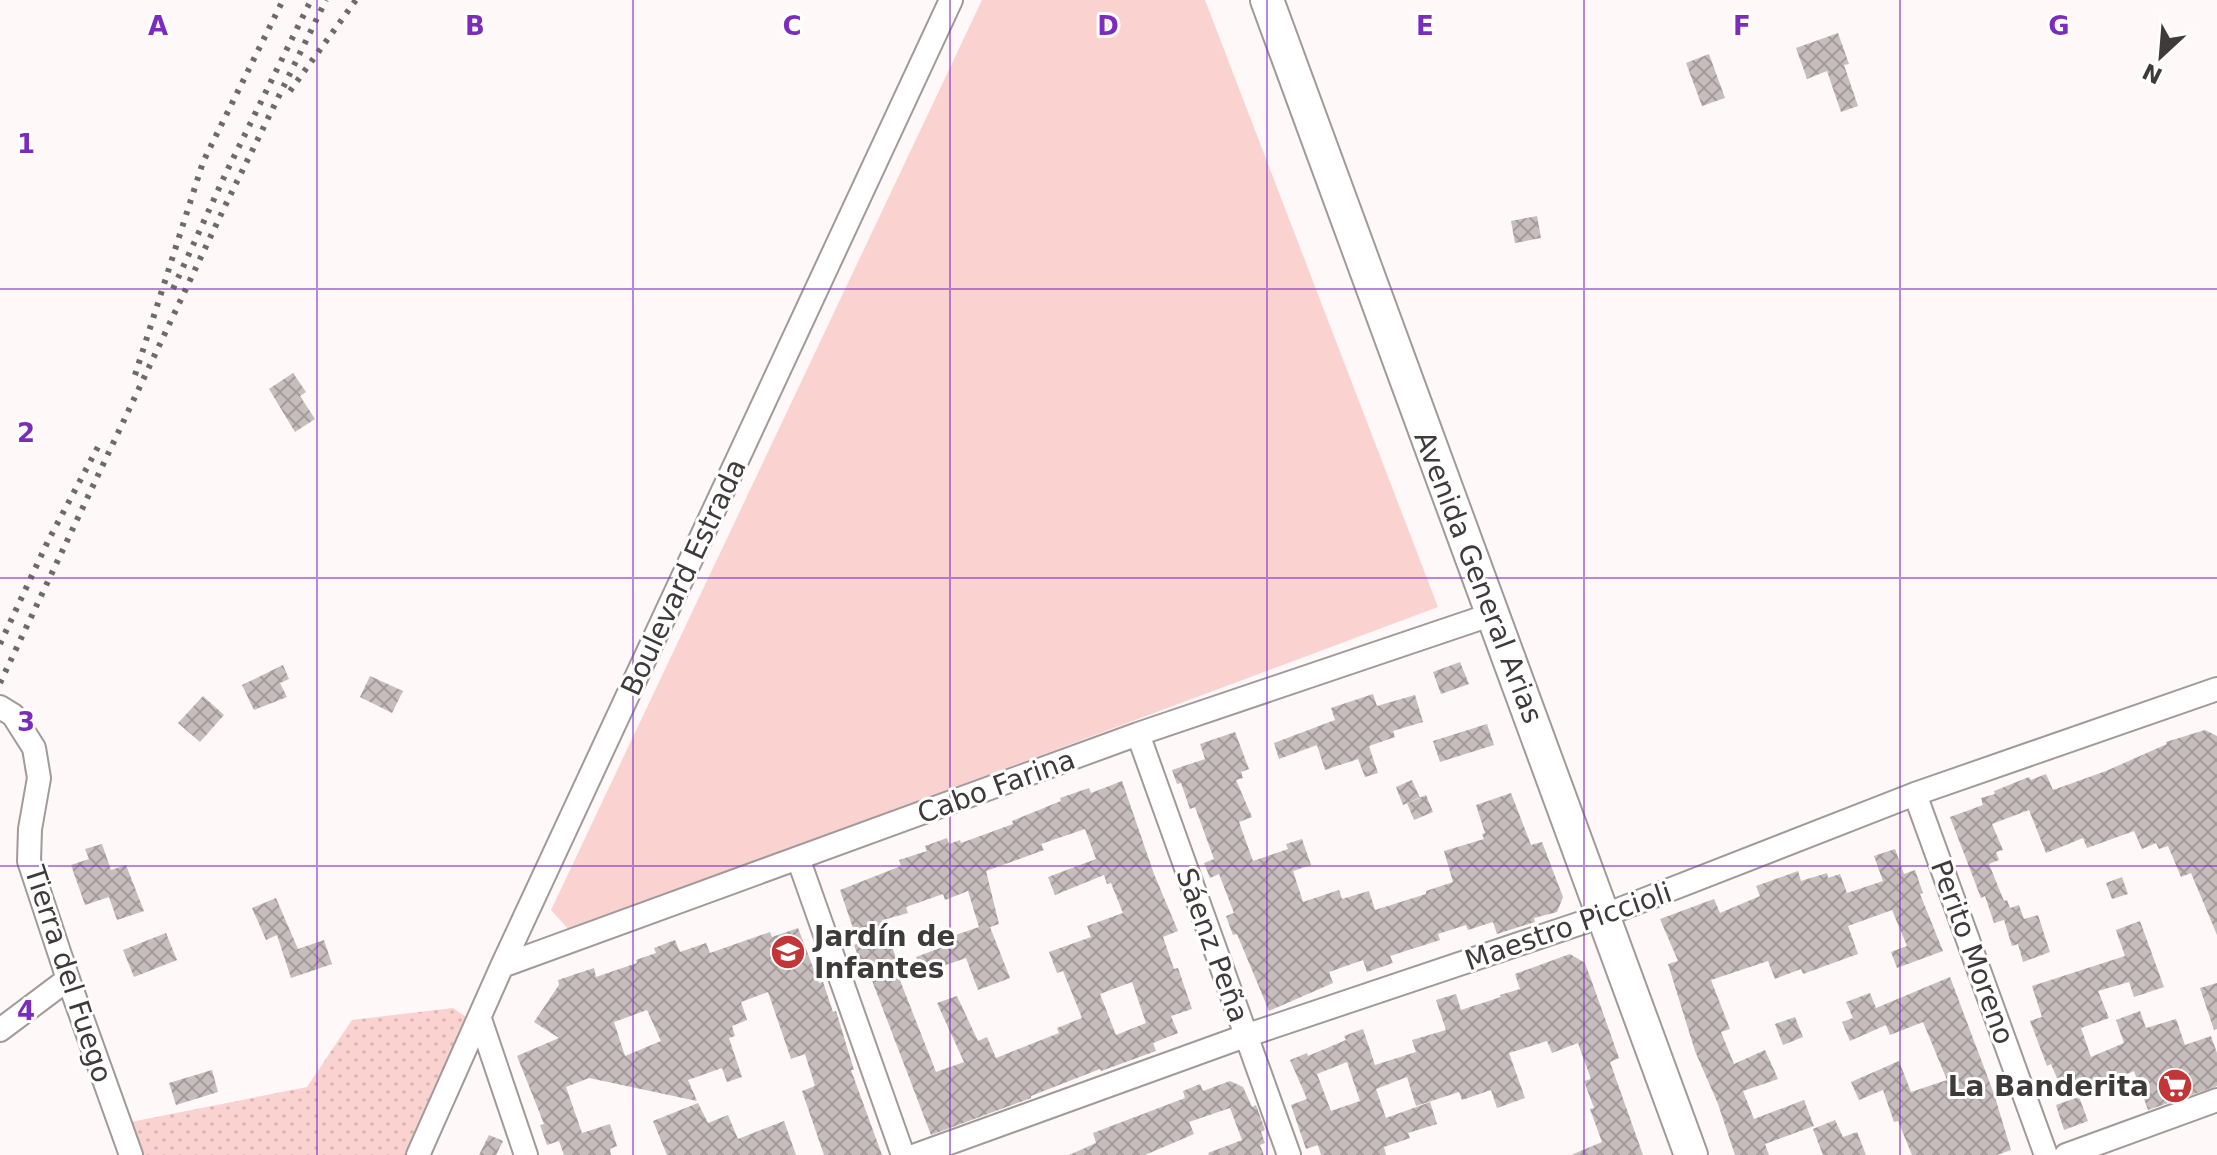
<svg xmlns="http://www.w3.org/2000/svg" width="2217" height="1155" font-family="'DejaVu Sans',sans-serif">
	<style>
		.grass { fill: url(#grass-dots) }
		.pitch { fill: #fad2cf }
		.building { fill: url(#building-cross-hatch); fill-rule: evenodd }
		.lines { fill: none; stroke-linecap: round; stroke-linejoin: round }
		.minor-casing { stroke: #a29998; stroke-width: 26 }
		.secondary-casing { stroke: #a29998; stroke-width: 36 }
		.minor { stroke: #fff; stroke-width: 22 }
		.secondary { stroke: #fff; stroke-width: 32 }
		.rail { stroke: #6f6a69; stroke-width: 6; stroke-dasharray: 4 8; stroke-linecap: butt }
		.grid { fill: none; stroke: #7b2cbf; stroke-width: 2; stroke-opacity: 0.55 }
		.labels { text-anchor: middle; stroke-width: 6; stroke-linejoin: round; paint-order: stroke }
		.street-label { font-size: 28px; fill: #3f3b3a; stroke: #fff }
		.poi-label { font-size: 28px; font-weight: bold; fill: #3f3b3a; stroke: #fff; text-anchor: start }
		.grid-label { font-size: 26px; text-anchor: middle; font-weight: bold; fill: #7b2cbf; stroke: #fff; stroke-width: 6; stroke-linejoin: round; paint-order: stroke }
	</style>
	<defs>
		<pattern id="grass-dots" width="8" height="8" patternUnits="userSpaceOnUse" patternTransform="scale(2)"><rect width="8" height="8" fill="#fad2cf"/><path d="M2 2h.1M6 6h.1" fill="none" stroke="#d7b5b2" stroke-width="1.8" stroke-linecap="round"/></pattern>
		<pattern id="building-cross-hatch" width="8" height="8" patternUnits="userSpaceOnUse" patternTransform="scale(2)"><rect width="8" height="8" fill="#c7bdbd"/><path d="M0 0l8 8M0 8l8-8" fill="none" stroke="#a39b9b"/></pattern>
	</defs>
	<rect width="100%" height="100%" fill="#fef8f8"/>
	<path class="grass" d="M453,1008L469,1019L406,1155H144L131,1122L307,1087L352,1020Z"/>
	<path class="pitch" d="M982,0H1205L1438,607L570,931L551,910Z"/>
	<path class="building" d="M1838,33L1849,64L1844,65L1858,106L1841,112L1827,71L1807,79L1796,48Z
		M1709,54L1725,98L1702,106L1686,63Z
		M1537,216L1541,238L1515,243L1511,221Z
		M293,373L306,392L300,396L315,419L295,432L269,389Z
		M1460,662L1469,684L1441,694L1433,672Z
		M283,665L289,679L280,683L287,697L254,710L242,685Z
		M370,676L403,691L392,713L360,697Z
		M1373,694L1377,706L1415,695L1423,722L1393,731L1395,737L1369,746L1378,773L1365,777L1358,759L1325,770L1317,745L1279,759L1274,743L1335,720L1331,708Z
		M203,696L224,715L200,742L178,723Z
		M1487,724L1494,745L1440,762L1433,741Z
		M2205,730L2217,736V935L2191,873L2181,877L2168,846L2159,849L2156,843L2142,849L2134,831L2087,848L2083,838L2046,853L2029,810L1992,824L2003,850L1996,852L1999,860L1989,864L2004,901L2007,900L2010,908L2019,905L2024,919L2038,915L2050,952L2023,962L2018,944L2012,946L2004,920L1994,923L1985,896L1981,898L1950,817L1983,805L1981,798L1995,794L1994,791L2029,777L2031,780L2046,774L2053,790L2106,771L2167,744L2166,742Z
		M1235,732L1249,769L1241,772L1243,778L1236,780L1252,817L1239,822L1253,861L1288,849L1286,844L1302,839L1311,865L1293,871L1303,902L1339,890L1342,899L1369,891L1375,910L1426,894V891L1453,882L1444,851L1484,839L1482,834L1485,833L1476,805L1511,793L1531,845L1542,842L1563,897L1557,912L1534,918L1535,922L1497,934L1493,922L1468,930L1466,925L1438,934L1440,940L1390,956L1393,963L1367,972L1363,960L1329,972L1333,983L1269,1011L1237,934L1233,935L1226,916L1234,913L1219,874L1210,878L1204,863L1214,859L1195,807L1190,809L1181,783L1177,784L1172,770L1205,759L1200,744Z
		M1412,780L1420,798L1403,805L1396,787Z
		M1122,781L1154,874L1178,931L1163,937L1174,969L1178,968L1192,1009L1171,1016L1178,1033L1153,1043L1156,1051L1101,1071L1100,1069L1031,1096V1098L931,1135L868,970L864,972L854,945L858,943L840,890L901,866L899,860L927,851L925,846L947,838L949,844L960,840L961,843L1013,824L1012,821L1061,801L1060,798L1089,788L1091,793ZM1085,829L1096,859L1048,877L1055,895L1104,875L1107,884L1111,883L1123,913L1087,926L1091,937L1049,952L1057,973L1063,971L1082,1018L1057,1028L1059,1033L996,1058L987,1037L978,1041L957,996L937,1003L964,1062L936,1072L892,960L896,958L883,920L908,913L906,907L943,894L945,900L968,891L979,927L938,941L940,948L916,957L923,973L966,958L978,990L1010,978L990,927L999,924L986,871L1044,850L1041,844ZM1132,982L1146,1023L1116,1035L1100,994Z
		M1426,795L1433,812L1414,820L1407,803Z
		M102,844L111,870L126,865L144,911L117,920L109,897L85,905L71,865L89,859L85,849Z
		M1895,849L1904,874L1915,870L1923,893L1920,894L1943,951L1897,968L1891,952L1907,946L1892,910L1848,926L1858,954L1803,974L1801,969L1775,979L1768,961L1711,980L1730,1029L1721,1032L1734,1064L1765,1050L1778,1079L1743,1091L1754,1119L1804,1100L1814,1126L1765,1144L1769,1155H1735L1718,1104L1695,1051L1668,964L1678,961L1660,919L1714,899L1720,913L1760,896L1756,886L1798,871L1801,881L1827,873L1828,878L1840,874L1847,893L1883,881L1874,856Z
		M2122,877L2128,894L2112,899L2106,883Z
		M276,898L298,949L324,940L332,964L291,978L277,935L266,940L252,908Z
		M2140,921L2164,987L2134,997L2129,982L2098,991L2109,1018L2081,1028L2091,1057L2124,1043L2116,1020L2140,1011L2146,1028L2176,1019L2185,1045L2211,1036L2217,1053V1086L2148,1110L2134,1071L2066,1099L2051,1064L2047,1066L2030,1021L2042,1017L2032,986L2125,956L2116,930Z
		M798,928L819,983L823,982L833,1012L836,1011L854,1070H851L882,1155H824L802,1091L815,1086L805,1054L791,1059L768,992L741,1002L747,1020L732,1026L735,1036L729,1038L742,1077L727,1082L722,1068L688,1080L697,1101L589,1078L566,1087L582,1133L610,1124L617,1146L610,1149L611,1155H564L559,1141L547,1145L540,1125L544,1124L517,1056L559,1038L534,1022L559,985L558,980L594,968L596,977L637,963L636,960L656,953L654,948L675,940L680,952L706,943L710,953L770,932L772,937ZM647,1010L661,1041L625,1056L614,1022Z
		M166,933L177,960L134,977L123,950Z
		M1570,954L1585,963L1592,982L1619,1058L1610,1062L1643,1155H1571L1602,1142L1590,1109L1594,1108L1584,1081L1591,1079L1578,1043L1552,1053L1547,1041L1509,1053L1525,1098L1497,1108L1491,1090L1462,1100L1459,1092L1416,1106L1407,1077L1376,1089L1386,1118L1430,1102L1437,1124L1408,1133L1410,1138L1384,1147L1386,1155H1321L1318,1145L1306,1149L1291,1105L1307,1099L1290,1060L1307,1053L1308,1056L1346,1040L1344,1036L1363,1029L1375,1065L1416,1052L1412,1040L1446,1030L1436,1000L1456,994L1461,1010L1501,997L1500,995L1520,989L1515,974ZM1347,1062L1360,1101L1331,1111L1317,1074Z
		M1950,977L1994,1094L2011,1150L1997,1155H1912L1898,1121L1894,1122L1883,1090L1859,1100L1851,1082L1899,1061L1911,1092L1947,1080L1923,1022L1890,1035L1886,1025L1850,1041L1842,1022L1853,1018L1846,1002L1870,993L1876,1008Z
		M2217,983V1029L2214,1030L2200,988Z
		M1795,1017L1803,1037L1783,1045L1775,1024Z
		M212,1070L218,1092L176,1105L169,1083Z
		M1230,1081L1243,1087L1252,1107L1256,1105L1265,1130L1261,1132L1265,1143L1260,1145L1264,1155H1209L1208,1153L1242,1140L1230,1108L1189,1122L1194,1134L1145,1155H1069L1096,1143L1093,1133L1185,1098L1183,1091L1200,1084L1203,1091Z
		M2079,1097L2088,1121L2064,1130L2056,1105Z
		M698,1103L708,1123L728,1115L738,1139L784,1121L796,1155H667L653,1121Z
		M1835,1120L1843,1137L1857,1132L1866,1155H1823L1813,1129Z
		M489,1135L503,1141L496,1155H479Z"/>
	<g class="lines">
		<g class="minor-casing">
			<path id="minor" d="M0,707L13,715L34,748L39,778L30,829L29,861L68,979L131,1155
				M1138,734L1289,1155
				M1915,794L2046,1155
				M798,858L903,1155
				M502,966L1138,734L1493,614
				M480,1019L526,1155
				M0,1030L68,979
				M418,1155L502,966L951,0
				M916,1155L1245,1036L1605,915L1915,794L2217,689
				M2066,1155L2217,1100"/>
		</g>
		<g class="secondary-casing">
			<path id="secondary" d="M1267,0C1405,386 1553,769 1691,1155"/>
		</g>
		<use href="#minor" class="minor"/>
		<use href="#secondary" class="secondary"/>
		<path class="rail" d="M290,91L356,0
			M173,289L225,175L311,0
			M135,375L203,162L283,0
			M0,644L48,541L100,443
			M0,683L225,206L326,0"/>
	</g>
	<path class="grid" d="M317,0V1155M633,0V1155M950,0V1155M1267,0V1155M1584,0V1155M1900,0V1155M0,289H2217M0,578H2217M0,866H2217"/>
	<defs>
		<g id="school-disc" transform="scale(1.8)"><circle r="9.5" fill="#c43537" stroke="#fff"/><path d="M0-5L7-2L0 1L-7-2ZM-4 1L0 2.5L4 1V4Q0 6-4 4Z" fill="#fff"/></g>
		<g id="supermarket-disc" transform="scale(1.8)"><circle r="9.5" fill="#c43537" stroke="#fff"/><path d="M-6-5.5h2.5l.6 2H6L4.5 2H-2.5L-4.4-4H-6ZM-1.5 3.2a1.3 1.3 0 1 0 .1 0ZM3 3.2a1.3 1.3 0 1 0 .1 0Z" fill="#fff"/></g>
	</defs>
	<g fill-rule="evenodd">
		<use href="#school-disc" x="788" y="952"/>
		<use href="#supermarket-disc" x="2175" y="1086"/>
	</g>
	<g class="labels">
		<g class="street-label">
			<text transform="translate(683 577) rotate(-65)" y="10">Boulevard Estrada</text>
			<text transform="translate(1479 577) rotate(69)" y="10">Avenida General Arias</text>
			<text transform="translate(996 786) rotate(-20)" y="10">Cabo Farina</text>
			<text transform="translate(1568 926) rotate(-19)" y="10">Maestro Piccioli</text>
			<text transform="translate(1213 945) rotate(70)" y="10">Sáenz Peña</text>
			<text transform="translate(1973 952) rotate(70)" y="10">Perito Moreno</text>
			<text transform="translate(69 974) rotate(72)" y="10">Tierra del Fuego</text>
		</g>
		<g class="poi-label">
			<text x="814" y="946">Jardín de<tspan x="814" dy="32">Infantes</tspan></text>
			<text x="2149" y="1096" text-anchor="end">La Banderita</text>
		</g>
	</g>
	<g class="grid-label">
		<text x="158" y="35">A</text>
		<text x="475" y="35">B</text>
		<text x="792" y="35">C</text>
		<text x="1108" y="35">D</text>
		<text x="1425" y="35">E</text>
		<text x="1742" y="35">F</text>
		<text x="2059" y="35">G</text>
		<text x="26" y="153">1</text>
		<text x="26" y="442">2</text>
		<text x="26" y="731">3</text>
		<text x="26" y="1020">4</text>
	</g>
	<g transform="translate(2161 56) rotate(206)" stroke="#ffffff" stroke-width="6" paint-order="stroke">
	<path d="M0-6L14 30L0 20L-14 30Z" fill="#3f3b3a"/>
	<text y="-12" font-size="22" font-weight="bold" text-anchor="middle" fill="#3f3b3a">N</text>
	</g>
</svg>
